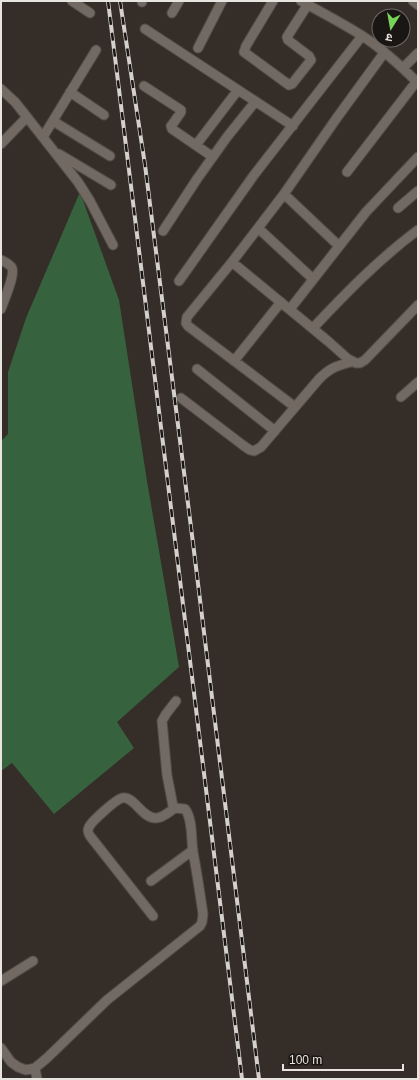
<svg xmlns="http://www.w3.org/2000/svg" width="419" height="1080" font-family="Helvetica,'Noto Sans Devanagari',sans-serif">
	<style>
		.green { fill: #36623d }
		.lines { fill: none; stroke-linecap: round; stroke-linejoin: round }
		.street-casing { stroke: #514c47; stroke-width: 11 }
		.street { stroke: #726963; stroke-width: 9 }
		.rail-casing { stroke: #d4d0cc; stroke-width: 4 }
		.rail { stroke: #1a1614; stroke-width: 2.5; stroke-dasharray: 8; stroke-linecap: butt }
	</style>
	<rect width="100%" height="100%" fill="#352d28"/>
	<path class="green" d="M80,192L119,300L147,481L179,667L117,722L134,748L54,814L12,763L1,771V441L8,434V372L26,318Z"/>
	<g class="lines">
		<g class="street-casing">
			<path id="street" d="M72,1L90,13
				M273,1L246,46L244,52L289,85L292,84L311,60L309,56L288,40L287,37L308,4
				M301,1C321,12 342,23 361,35C381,48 401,66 418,83
				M413,1L418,5
				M142,2V1
				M172,13L179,1
				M145,29L293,126
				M198,48L222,1
				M403,68L418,53
				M144,86L181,110V112L172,125L171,126L172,129L213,157
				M1,89L15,102L23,112L78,182L90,201L113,245
				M70,92L104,115
				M53,121L110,156
				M43,137L96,50
				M1,144L27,117
				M196,145L238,90
				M59,154L111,185
				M347,172L416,82
				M284,194L339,246
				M398,208L418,191
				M258,228L232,262L187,317L186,323L188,326L295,407
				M163,231L197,179L227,137L255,102
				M1,260C5,262 10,264 12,268C15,276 4,300 1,309
				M232,262L329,342L348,359L356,363H360L365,360L418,305
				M313,279L258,228L284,194L336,119L384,53
				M179,281L254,175L362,36
				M290,309L366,212L418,157
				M313,328C346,293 379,259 418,230
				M234,361L281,302
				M197,369L275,431
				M401,397L418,382
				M181,398L244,446L250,450L254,451L261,447L319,379C330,368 336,366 351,362
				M151,881L193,850
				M153,916L90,836C88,833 87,831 89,827C91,822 115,800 122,798C134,795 142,819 156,818C163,818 170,811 175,808
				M1,981L33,961
				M1,1048L11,1062L18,1067L26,1070L35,1068L47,1058L107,1000L200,926L202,922L203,914C200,893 197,873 193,852C191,840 193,819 185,809L175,808L173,806L167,775L162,721L166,714L176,701
				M35,1068L37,1079"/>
		</g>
		<use href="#street" class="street"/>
		<g class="rail-casing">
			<path id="rail" d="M108,1L242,1079
				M120,1L145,165L193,543L259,1079"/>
		</g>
		<use href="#rail" class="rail"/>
	</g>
	<rect width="419" height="1080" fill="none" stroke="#e8e4e0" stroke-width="4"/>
	<g transform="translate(391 28) rotate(191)"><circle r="19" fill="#1a1614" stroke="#6c6866"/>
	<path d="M0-3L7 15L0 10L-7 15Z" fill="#77d259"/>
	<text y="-6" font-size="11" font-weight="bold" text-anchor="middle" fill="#e8e4e0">उ</text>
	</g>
	<path d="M283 1064v6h120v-6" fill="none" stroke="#e8e4e0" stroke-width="2"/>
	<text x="289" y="1064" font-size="12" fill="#e8e4e0" stroke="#1a1614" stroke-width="3" paint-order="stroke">100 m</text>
</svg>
